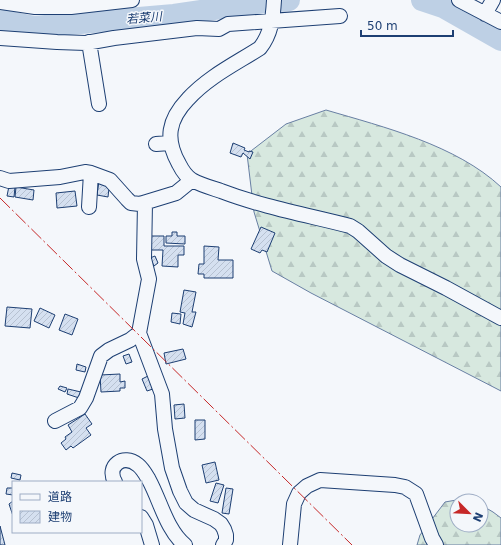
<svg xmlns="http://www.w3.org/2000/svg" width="501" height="545" font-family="'DejaVu Sans','Noto Sans JP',sans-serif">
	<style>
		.forest { fill: url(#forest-firs); stroke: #687fa3 }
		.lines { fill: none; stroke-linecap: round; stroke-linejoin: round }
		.river { stroke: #bed0e5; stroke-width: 22 }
		.building { fill: url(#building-hatch); stroke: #1d3f73 }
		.minor-casing { stroke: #1d3f73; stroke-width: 16 }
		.minor { stroke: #f4f7fb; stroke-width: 14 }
		.power { stroke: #c62828; stroke-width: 1; stroke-dasharray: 14 3 2 3; stroke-linecap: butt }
		.labels { text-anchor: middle; stroke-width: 3; stroke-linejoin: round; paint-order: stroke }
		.water-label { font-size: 12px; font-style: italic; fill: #1d3f73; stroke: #f4f7fb }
	</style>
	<defs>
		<pattern id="forest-firs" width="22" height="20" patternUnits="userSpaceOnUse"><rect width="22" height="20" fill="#d7e8df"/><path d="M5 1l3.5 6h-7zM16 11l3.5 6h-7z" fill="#b8c8c3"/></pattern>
		<pattern id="building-hatch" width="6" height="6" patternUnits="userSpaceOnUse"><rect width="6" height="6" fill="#d5e0f0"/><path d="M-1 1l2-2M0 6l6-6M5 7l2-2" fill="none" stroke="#b6c1d1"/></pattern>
	</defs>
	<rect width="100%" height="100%" fill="#f4f7fb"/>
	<path class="forest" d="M326,110C384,127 456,145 501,187V391L311,293L272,271L254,212L247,154L286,124Z
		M462,499L469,501H457V525H481V505L493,512L501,518V545H417L420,535L445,502Z"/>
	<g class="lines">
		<path class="river" d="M422,0L443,7L501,40
			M0,20L34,27L174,15L247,4L289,0"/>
	</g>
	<path class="building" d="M233,143L245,148L244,150L249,152V151L253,152L250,159L243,153L241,157L230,153Z
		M99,181L109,188L108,197L97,195Z
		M9,186L15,187L14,197L7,196Z
		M16,187L34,190L33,200L15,197Z
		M75,191L77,206L57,208L56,193Z
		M261,227L275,233L267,252L262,250L260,253L251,249Z
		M172,232H177V236H185V244L166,243V236H172Z
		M149,236H164V246H184V255H178V267L162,266L163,250H149Z
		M204,246L219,247L218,260H233V278H204V274H198L199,264H204Z
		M155,256L158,263L154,266L150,258Z
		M184,290L196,292L192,312H196L192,327L183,324L185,313L180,312Z
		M7,307L32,309L30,328L5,326Z
		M40,308L55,315L49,328L34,321Z
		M172,313L181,314L180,324L171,322Z
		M65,314L78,319L72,335L59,330Z
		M183,349L186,359L166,364L164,353Z
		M129,354L132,362L126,364L123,356Z
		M77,364L86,367L85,372L76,370Z
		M120,374V382L125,381V388H120V391L101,392L100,375Z
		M148,376L153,389L147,391L142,379Z
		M60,386L67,388L65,392L58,389Z
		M68,389L81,392L79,398L67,394Z
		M184,404L185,418L175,419L174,405Z
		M85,414L92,424L86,428L91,435L73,448L71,446L66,450L61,443L66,439L65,437L72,432L68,425Z
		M195,420H205V439L195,440Z
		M215,462L219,480L206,483L202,465Z
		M12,473L21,475L20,480L11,478Z
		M216,483L224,485L218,503L210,501Z
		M7,488H13V495L6,494Z
		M226,488L233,489L229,514L222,513Z
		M13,501V516L9,504Z
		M0,526L5,545H0Z"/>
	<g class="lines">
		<g class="minor-casing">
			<path id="minor" d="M274,0C273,18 271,34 260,48C235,64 208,77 188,99C168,120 165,139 179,164C182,170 187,177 192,180C201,185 212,188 221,191C263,207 307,215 350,226L358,231L386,256L400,265L446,288L501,318
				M459,0L501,22
				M0,2L35,7H71L132,0
				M485,14L493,0
				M0,38L57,42L86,43L114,38L197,28L219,29L228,24L340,16
				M89,42L99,104
				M156,144L170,143
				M0,178L9,181L60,177L85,172L91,173L110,180L127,199L131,203L140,204L176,193L192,180
				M145,203L144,259L149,279L139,333L162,394L165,429L172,468L180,491L186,503L194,510L214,519L221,524L224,529L226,535V540L223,545
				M89,207L91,173
				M55,421L80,408L86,398L101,356L109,350L130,340L139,333
				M115,482C106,466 123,453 138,465C143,469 146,475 149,480C160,500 167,531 185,545
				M141,517L146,525L152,545
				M290,545L294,504L299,493L307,486L320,480L395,485L405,487L416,494L432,538L436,545"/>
		</g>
		<use href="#minor" class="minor"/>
		<path class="power" d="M0,198L352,545"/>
	</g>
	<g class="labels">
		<g class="water-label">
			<text transform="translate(144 18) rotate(-5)" y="4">若菜川</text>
		</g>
	</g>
	<rect x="12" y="481" width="130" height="52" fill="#f4f7fb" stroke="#9eadc5"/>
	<rect x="20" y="494" width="20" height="6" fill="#f4f7fb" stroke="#9eadc5"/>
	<text x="48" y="501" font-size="12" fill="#1d3f73">道路</text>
	<rect x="20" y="511" width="20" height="12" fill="url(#building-hatch)" stroke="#9eadc5"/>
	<text x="48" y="521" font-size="12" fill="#1d3f73">建物</text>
	<g transform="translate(469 513) rotate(114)"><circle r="19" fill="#f4f7fb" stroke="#9eadc5"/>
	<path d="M0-3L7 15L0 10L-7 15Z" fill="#c62828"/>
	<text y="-6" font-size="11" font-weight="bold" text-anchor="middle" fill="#1d3f73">N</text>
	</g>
	<path d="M361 30v6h92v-6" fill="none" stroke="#1d3f73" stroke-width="2"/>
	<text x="367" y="30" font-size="12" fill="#1d3f73" stroke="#f4f7fb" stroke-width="3" paint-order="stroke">50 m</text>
</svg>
